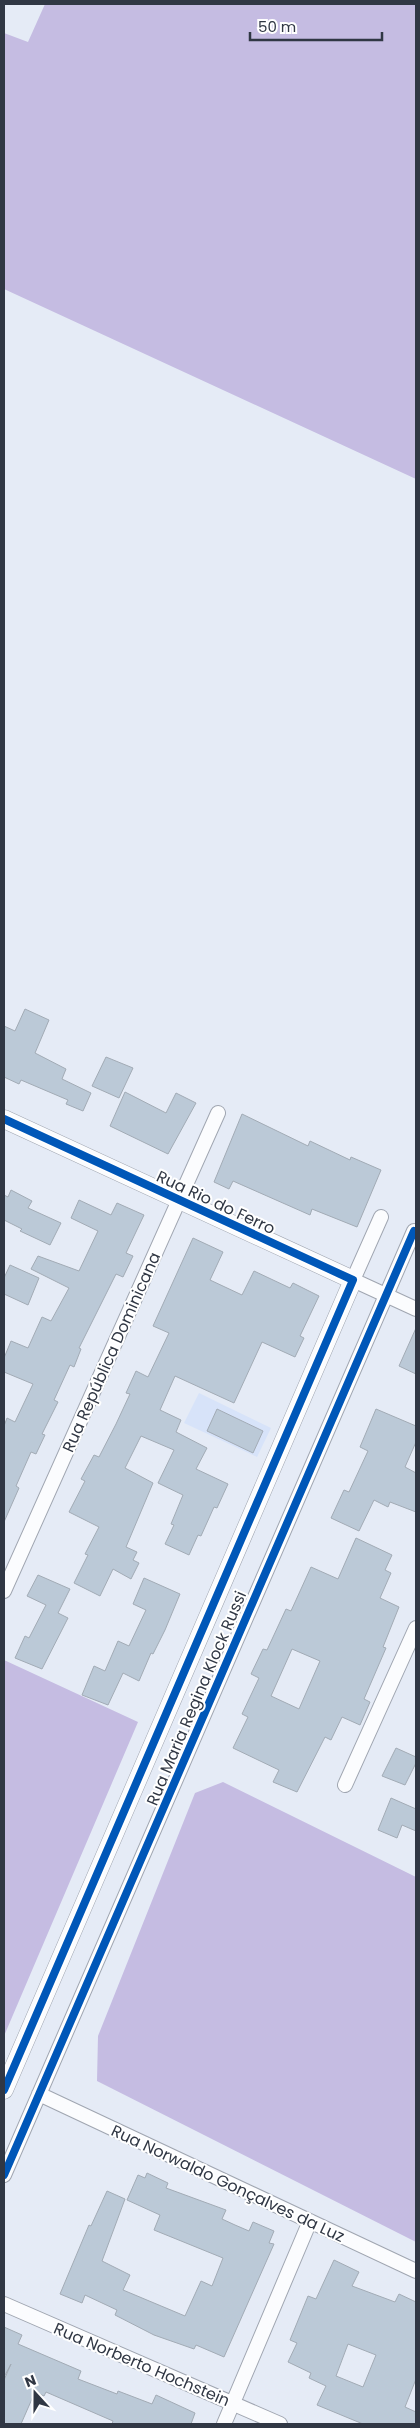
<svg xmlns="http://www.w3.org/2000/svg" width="420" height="2428" font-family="Poppins,sans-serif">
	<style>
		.built { fill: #d7e3f9 }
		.forest { fill: #c5bce2 }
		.building { fill: #bbc9d7; stroke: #a2abb5; fill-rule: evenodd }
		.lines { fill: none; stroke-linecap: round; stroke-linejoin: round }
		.minor-casing { stroke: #a0a6b1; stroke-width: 16 }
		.tertiary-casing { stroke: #a0a6b1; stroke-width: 19 }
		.minor { stroke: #fbfcfe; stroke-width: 14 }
		.tertiary { stroke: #fbfcfe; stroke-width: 18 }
		.cycleway-casing { stroke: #fff; stroke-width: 11 }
		.cycleway { stroke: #0057b8; stroke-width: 8 }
		.labels { text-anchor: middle; stroke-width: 4; stroke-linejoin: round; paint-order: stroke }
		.street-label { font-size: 16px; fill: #303744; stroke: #fff }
	</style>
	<rect width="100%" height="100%" fill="#e5ebf6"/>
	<path class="built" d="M199,1393L271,1428L257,1457L184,1423Z"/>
	<path class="forest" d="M45,4H416V479L4,289V33L28,42Z
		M4,1660L138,1722L4,2036Z
		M223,1782L416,1877V2242L97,2081L98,2036L195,1793Z"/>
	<path class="building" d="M25,1009L49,1020L35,1053L66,1069L62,1079L91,1093L83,1111L66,1104L68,1100L21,1080L19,1084L4,1077V1026L15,1031Z
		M106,1057L133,1068L119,1098L92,1086Z
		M125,1092L166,1113L176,1093L196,1103L168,1154L110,1126Z
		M242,1114L308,1146L310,1141L350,1160L351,1157L381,1170L357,1227L312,1209L310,1215L233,1181L229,1189L214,1182Z
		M11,1190L32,1201L28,1208L61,1223L50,1245L20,1231L22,1229L4,1220V1195L8,1197Z
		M79,1200L111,1215L117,1203L144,1215L126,1253L133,1256L123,1277L116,1274L79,1348L81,1349L74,1367L70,1365L54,1400L58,1402L42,1434L45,1435L36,1454L31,1452L16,1486L19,1488L4,1522V1426L7,1418L15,1422L33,1384L4,1372V1358L11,1341L28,1348L42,1317L51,1321L69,1288L31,1269L38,1256L79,1271L98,1231L71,1218Z
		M193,1238L223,1252L210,1280L242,1295L254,1271L290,1288L293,1283L319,1296L300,1336L304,1338L295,1357L262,1342L234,1403L175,1376L160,1410L181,1420L176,1432L207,1448L196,1469L228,1484L217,1508L214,1507L201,1536L198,1535L189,1555L165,1544L174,1525L171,1524L183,1495L158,1483L174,1450L141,1436L125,1468L153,1483L126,1547L137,1552L133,1560L139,1563L131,1579L113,1569L100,1596L74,1583L88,1555L85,1554L99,1527L69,1512L85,1481L81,1479L94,1455L99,1457L116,1424L130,1394L126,1393L136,1371L148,1377L169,1333L153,1326Z
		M10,1265L39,1278L28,1305L4,1294V1278Z
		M416,1328V1374L399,1366Z
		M217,1409L263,1431L253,1453L207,1431Z
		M376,1409L416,1426V1442L405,1467L416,1473V1512L390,1502L388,1507L374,1500L359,1531L331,1518L344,1490L349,1492L368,1451L360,1447Z
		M356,1538L392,1555L385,1570L391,1573L380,1598L399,1607L383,1647L386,1648L364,1699L370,1702L360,1725L342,1717L331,1740L325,1737L297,1792L273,1782L279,1770L233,1748L248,1717L242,1714L259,1678L251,1674L263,1649L267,1650L286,1609L291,1611L311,1567L338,1579ZM292,1649L320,1661L299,1709L271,1696Z
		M38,1575L70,1589L58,1613L68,1618L42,1669L15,1658L25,1636L29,1638L46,1605L27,1596Z
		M144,1578L180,1594L165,1630L153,1654L151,1653L139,1681L123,1673L108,1705L82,1695L94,1666L105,1671L118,1641L129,1646L146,1610L133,1604Z
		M396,1748L416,1757V1763L405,1785L382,1776Z
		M391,1798L416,1809V1831L402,1825L397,1838L378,1830Z
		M147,2173L168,2183L166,2188L226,2210L222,2219L235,2225L249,2231L253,2222L274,2231L269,2243L274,2244L224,2357L196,2345L194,2349L154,2335L115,2315L117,2310L85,2295L82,2303L60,2294L89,2225L91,2226L107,2191L125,2199L102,2261L130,2275L123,2290L185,2316L201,2281L212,2286L223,2258L154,2230L160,2215L127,2200L138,2175L145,2178Z
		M334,2260L359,2272L352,2286L395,2302L399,2294L416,2302V2379L405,2407L416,2412V2424H363L317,2405L326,2386L309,2378L311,2373L288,2362L297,2343L290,2340L308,2296L316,2299ZM348,2344L376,2355L363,2387L336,2376Z
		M4,2327L22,2335L18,2344L81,2371L78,2379L117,2394L118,2391L152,2404L156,2395L195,2413L191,2424H112L113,2421L46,2392L44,2396L35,2392L21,2424H4V2380L11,2364L4,2377Z"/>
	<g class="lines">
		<g class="minor-casing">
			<path id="minor" d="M381,1217L353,1280L416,1309
				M4,1591L218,1113
				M345,1785L416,1628
				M39,2094L416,2271
				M4,2175L414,1231
				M4,2304L280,2424
				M224,2424L310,2221"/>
		</g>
		<g class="tertiary-casing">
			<path id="tertiary" d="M4,1119L353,1280L4,2090"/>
		</g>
		<use href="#minor" class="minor"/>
		<use href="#tertiary" class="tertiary"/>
		<g class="cycleway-casing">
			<path id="cycleway" d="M4,1119L353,1280L4,2090
				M4,2175L414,1231"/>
		</g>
		<use href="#cycleway" class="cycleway"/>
	</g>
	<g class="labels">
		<g class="street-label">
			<text transform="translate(216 1202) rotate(25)" y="6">Rua Rio do Ferro</text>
			<text transform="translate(111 1352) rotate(-66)" y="6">Rua República Dominicana</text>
			<text transform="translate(196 1698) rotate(-67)" y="6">Rua Maria Regina Klock Russi</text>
			<text transform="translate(228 2183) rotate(25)" y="6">Rua Norwaldo Gonçalves da Luz</text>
			<text transform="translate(142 2364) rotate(23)" y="6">Rua Norberto Hochstein</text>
		</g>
	</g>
	<rect width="420" height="2428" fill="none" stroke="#303744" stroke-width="10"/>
	<g transform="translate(35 2393) rotate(339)" stroke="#ffffff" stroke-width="4" paint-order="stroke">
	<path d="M0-4L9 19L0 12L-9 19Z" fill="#303744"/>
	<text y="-8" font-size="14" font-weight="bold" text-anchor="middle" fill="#303744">N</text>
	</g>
	<path d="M250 32v8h132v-8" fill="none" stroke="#303744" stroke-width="2.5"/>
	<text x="258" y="32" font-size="15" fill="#303744" stroke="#ffffff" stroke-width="4" paint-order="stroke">50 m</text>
</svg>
